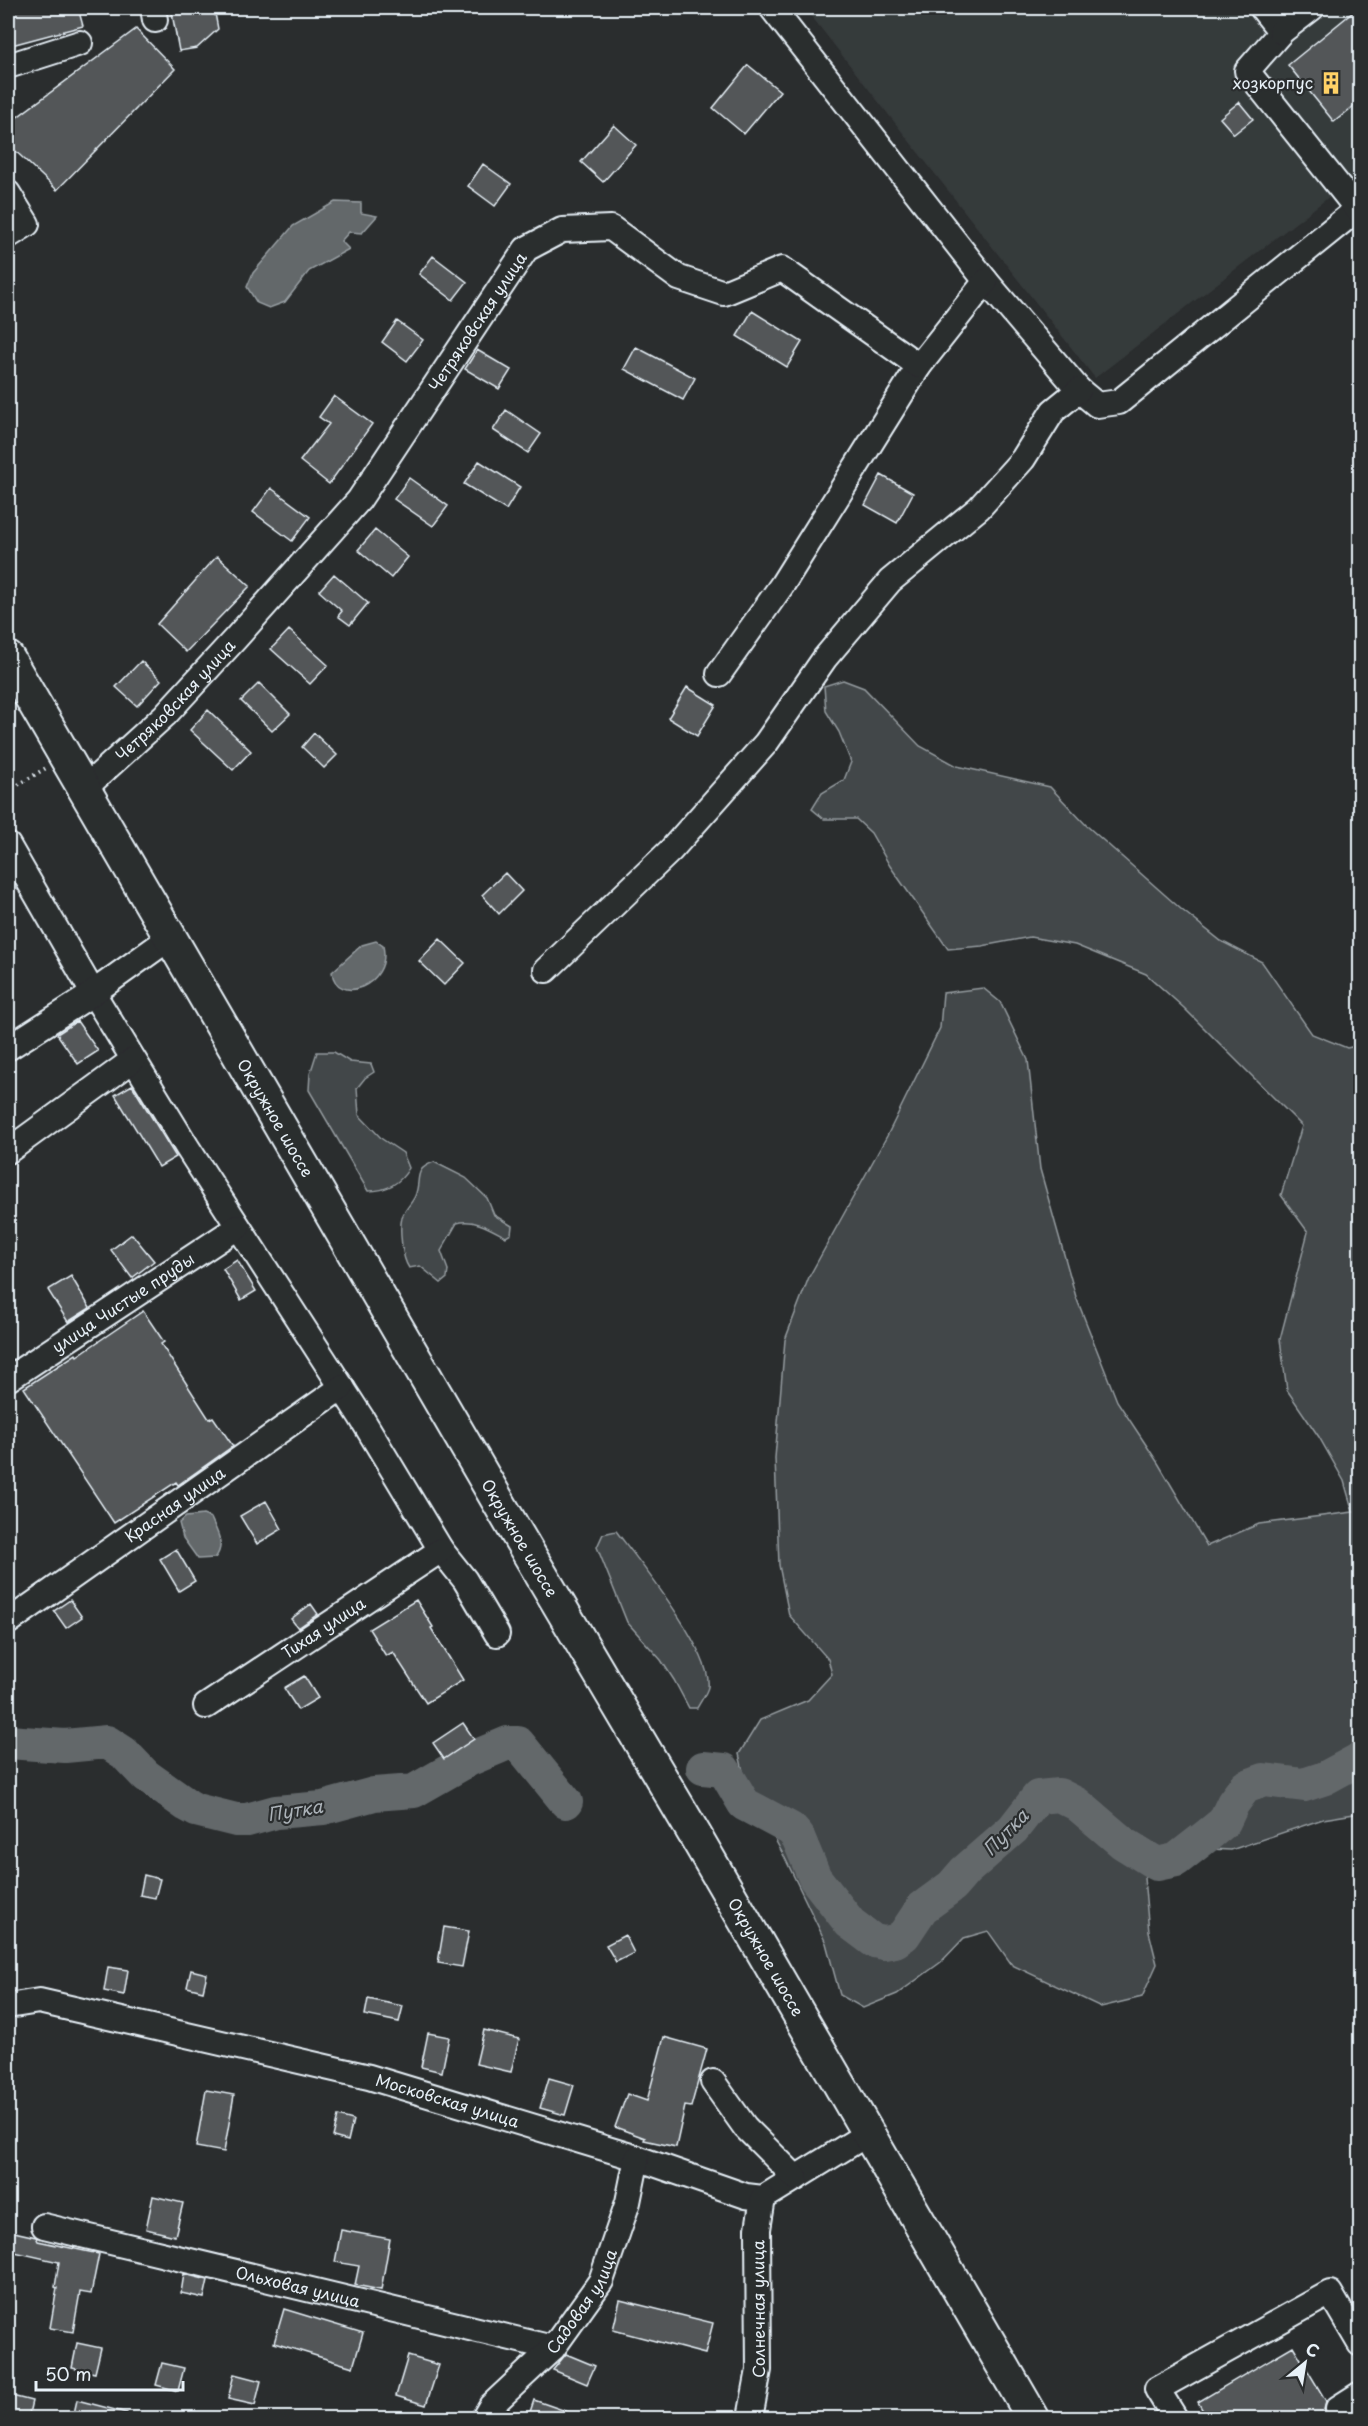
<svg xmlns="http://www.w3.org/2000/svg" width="1368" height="2426" font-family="'Playpen Sans',sans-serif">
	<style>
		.built { fill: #363a3b }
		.green { fill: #424648; stroke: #959ca0; stroke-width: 1.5 }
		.water { fill: #63686b; stroke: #989fa3; stroke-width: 1.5 }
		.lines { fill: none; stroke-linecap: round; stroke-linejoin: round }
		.river { stroke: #63686b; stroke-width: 34 }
		.building { fill: #535759; stroke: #e8f1f8; stroke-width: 1.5 }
		.minor-casing { stroke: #e8f1f8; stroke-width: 28 }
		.major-casing { stroke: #e8f1f8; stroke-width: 36 }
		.path { stroke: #e8f1f8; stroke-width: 4; stroke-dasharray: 1.5 4.5; stroke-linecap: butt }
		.minor { stroke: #2a2d2e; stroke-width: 24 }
		.major { stroke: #2a2d2e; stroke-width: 32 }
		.labels { text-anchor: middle; stroke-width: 4.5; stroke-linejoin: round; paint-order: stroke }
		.poi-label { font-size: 16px; fill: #e8f1f8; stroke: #2a2d2e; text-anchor: end }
		.street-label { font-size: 16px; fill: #e8f1f8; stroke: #2a2d2e }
		.water-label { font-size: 18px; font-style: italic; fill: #acb3b9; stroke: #2a2d2e }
	</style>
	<rect width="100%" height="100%" fill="#2a2d2e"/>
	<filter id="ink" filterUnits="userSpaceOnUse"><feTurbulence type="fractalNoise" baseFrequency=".0167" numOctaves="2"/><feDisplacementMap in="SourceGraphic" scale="12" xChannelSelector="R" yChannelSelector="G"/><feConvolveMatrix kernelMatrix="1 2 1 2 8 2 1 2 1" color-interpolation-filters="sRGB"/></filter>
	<g filter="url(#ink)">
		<path class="built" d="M805,8H1360V173L1095,378Z"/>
		<path class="green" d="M843,680L864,688L920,746L957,766L1050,787L1087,826L1182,910L1221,941L1262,962L1312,1034L1347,1048L1360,1045V1813L1323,1819L1231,1850L1166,1847L1144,1878L1149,1932L1157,1964L1142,1997L1101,2007L1012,1965L988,1931L964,1938L941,1962L897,1994L863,2008L840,1995L826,1943L784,1856L747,1788L739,1754L760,1720L808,1700L832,1674L828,1659L789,1615L779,1565L775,1458L785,1340L809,1277L887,1136L940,1028L943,993L983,988L1000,1002L1028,1060L1040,1169L1076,1297L1117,1401L1158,1463L1207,1546L1259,1524L1353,1512L1344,1481L1319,1437L1287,1390L1280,1339L1308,1232L1281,1195L1302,1126L1184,1008L1146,974L1075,945L1030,937L982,946L948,949L890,866L871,833L856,819H824L812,809L822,793L844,780L851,762L839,732L826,711L824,686Z
			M317,1052H334L350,1062L371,1064L374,1072L365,1078L357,1088L359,1115L382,1139L403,1153L409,1168C400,1184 387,1191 368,1191L309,1090L310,1074Z
			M434,1162L466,1178L487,1198L494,1215L512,1226L511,1234L506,1237C491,1229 474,1218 457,1223L441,1251L448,1270L447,1278L441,1283L420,1266L409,1268C402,1258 399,1230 402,1217C405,1209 412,1203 415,1196C422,1179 412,1170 434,1162Z
			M616,1531C638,1560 713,1652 708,1687C707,1693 700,1702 697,1708H689L674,1680L661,1660L627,1622L597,1547L603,1534Z"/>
		<path class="water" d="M335,202L361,203V213L377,216L362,233L349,232L341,241L349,249L309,271L285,302L269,308L257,303L247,287L253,273L293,226Z
			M376,941L383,946C392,986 336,1006 332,972L362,945Z
			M203,1515L211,1518C217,1532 226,1545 215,1558L198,1559L183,1538L179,1523L186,1517Z"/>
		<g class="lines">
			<path class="river" d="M8,1742L65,1746L107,1742L124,1753L146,1776L187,1805L196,1810L236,1820H247L276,1812L323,1808L374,1794L414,1791L470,1759L508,1743H518L566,1802
				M703,1768L724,1770L744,1804L791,1829L798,1837L815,1878L850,1923L874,1941L884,1943L895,1941L904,1935L922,1908L952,1886L965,1871L1013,1829L1038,1797L1059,1795L1077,1804L1123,1843L1157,1864L1176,1860L1208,1835L1224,1822L1233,1803L1245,1787L1264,1780L1304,1785L1325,1778L1360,1759"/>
		</g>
		<path class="building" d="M8,8H78L83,26L8,46Z
			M171,8H214L218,29L197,48L179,51Z
			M1358,8H1360V101L1334,122L1288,65Z
			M136,29L175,69L57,190L8,144V124Z
			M748,65L780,91L744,134L713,108Z
			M1239,102L1253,119L1234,134L1220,118Z
			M614,125L636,145L603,182L581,162Z
			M483,164L511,184L495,206L468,186Z
			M433,256L467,282L453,300L419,274Z
			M752,311L802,342L787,367L737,336Z
			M397,321L423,340L407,361L382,342Z
			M636,347L695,378L683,400L624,369Z
			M477,350L511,370L499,389L465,369Z
			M334,396L372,424L329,484L300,461L329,424L319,417Z
			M506,410L541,434L528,453L493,430Z
			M479,461L520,487L506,510L464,484Z
			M881,475L913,493L897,523L865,505Z
			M409,478L448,506L433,526L394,499Z
			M271,488L310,517L292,541L253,512Z
			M375,530L408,557L391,578L358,550Z
			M217,556L250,586L186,652L157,624Z
			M334,574L368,603L350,625L338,616L342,611L319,591Z
			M289,630L328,665L310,684L271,649Z
			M141,661L161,680L137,706L116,687Z
			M259,683L290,714L272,731L241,701Z
			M687,687L716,705L697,736L668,718Z
			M208,710L251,751L233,770L190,730Z
			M314,733L337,755L324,768L302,747Z
			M505,873L522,891L499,914L482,895Z
			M440,939L465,963L444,985L419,961Z
			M77,1021L98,1051L78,1064L57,1034Z
			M132,1085L176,1157L159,1167L115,1095Z
			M132,1234L154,1261L132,1278L111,1250Z
			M237,1260L256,1291L241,1300L223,1269Z
			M71,1276L90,1308L68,1322L48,1290Z
			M143,1311L164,1342L161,1344L209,1419L213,1417L233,1446L178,1485L176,1482L114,1523L24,1388L76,1354L77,1356Z
			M266,1501L282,1529L257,1544L240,1516Z
			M176,1549L195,1581L179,1591L160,1559Z
			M70,1600L82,1617L66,1628L54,1611Z
			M416,1600L433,1627L431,1628L463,1680L426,1703L393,1652L386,1656L369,1629Z
			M311,1604L318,1614L298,1628L291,1619Z
			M304,1676L318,1698L298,1710L284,1688Z
			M463,1723L474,1739L444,1759L433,1743Z
			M144,1875L160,1879L155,1898L140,1895Z
			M444,1927L469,1931L462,1967L438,1963Z
			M625,1935L634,1953L616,1962L606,1945Z
			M108,1967L128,1970L124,1995L104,1991Z
			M191,1970L207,1974L203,1991L187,1987Z
			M368,1999L403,2006L399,2022L365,2015Z
			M484,2030L519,2039L511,2072L476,2064Z
			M428,2033L449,2037L442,2072L421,2067Z
			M664,2037L707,2049L691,2107L685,2106L676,2147L644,2140L645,2138L615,2127L627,2094L647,2101Z
			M549,2078L574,2085L565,2115L540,2108Z
			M206,2090L234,2095L224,2152L196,2147Z
			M338,2116L353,2120L348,2141L333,2137Z
			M153,2196L183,2203L175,2236L146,2229Z
			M341,2230L390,2239L381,2290L355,2285L359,2266L335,2262Z
			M14,2232L36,2237L38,2241L99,2254L91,2294L80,2292L73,2332L50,2328L57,2288L55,2287L59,2262L10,2251Z
			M184,2274L208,2280L204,2298L181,2293Z
			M620,2300L713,2323L705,2354L613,2330Z
			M284,2309L363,2333L353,2367L274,2343Z
			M77,2343L101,2348L95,2373L72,2368Z
			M1293,2346L1326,2401L1324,2409L1329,2418H1207L1198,2402Z
			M566,2354L595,2366L587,2384L553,2370Z
			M408,2356L439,2365L426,2405L396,2396Z
			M162,2363L184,2368L178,2391L156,2385Z
			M234,2374L261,2381L255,2405L228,2399Z
			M8,2395L32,2401L28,2418H8Z
			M77,2400L127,2413L126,2418H73Z
			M534,2400L580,2416V2418H528Z"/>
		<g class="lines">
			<g class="minor-casing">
				<g id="minor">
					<path d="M153,8L155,20"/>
					<path d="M772,8L986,281L1079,390L1097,405L1119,402L1360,207"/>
					<path d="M1262,8L1281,32L1247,71L1357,209"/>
					<path d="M1281,32L1312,8"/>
					<path d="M8,66L80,43"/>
					<path d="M8,193L27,224L8,236"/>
					<path d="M719,674L782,585L919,366"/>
					<path id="s1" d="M85,788L165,715L235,639L359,500L526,249L562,230L611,228L679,278L724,293L782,269L919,366L986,281"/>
					<path d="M8,845L93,993L187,1147L361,1417L441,1550L465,1580L497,1634"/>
					<path d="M546,970L671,850L766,743L825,658L890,581L979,508L1023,459L1053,411L1079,390"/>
					<path d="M8,1048L83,1000L171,937"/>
					<path d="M8,1151L133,1060"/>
					<path id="s2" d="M8,1379L238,1227"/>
					<path id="s3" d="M8,1622L342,1387"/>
					<path id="s4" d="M206,1706L441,1550"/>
					<path id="s5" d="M8,2006L39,2001L369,2077L637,2158L746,2196L763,2198L867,2134"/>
					<path d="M713,2082L745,2127L796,2178"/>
					<path id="s6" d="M44,2226L553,2348"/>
					<path d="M1338,2408L1360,2394"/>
					<path id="s7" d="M484,2418L491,2406L553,2348L601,2281L628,2202L637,2158"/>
					<path id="s8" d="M750,2418L759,2370L758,2229L763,2198"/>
					<path d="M1175,2418L1157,2389L1330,2293L1360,2344"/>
				</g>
			</g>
			<g class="major-casing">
				<g id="major">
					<path id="s9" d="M8,658L513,1527L695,1835L1033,2418"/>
				</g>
			</g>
			<path class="path" d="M8,791L46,768"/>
			<use href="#minor" class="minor"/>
			<use href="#major" class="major"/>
		</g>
	</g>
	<defs>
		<g id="building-bare" transform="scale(1.8)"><path d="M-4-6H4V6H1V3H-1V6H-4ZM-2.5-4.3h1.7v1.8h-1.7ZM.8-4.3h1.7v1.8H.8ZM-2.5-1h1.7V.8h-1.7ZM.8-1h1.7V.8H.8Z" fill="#ffd166" stroke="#2a2d2e" stroke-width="2.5" paint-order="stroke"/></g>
	</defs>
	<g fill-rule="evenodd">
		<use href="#building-bare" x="1331" y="83"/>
	</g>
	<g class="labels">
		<g class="poi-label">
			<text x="1313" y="89">хозкорпус</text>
		</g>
		<g class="street-label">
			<text dy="6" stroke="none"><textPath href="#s1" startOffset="612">Четряковская улица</textPath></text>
			<text dy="6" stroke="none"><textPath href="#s1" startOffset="126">Четряковская улица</textPath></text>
			<text dy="6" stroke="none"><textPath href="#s9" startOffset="532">Окружное шоссе</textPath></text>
			<text dy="6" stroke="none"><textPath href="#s2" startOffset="138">улица Чистые пруды</textPath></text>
			<text dy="6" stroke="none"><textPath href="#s3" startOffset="204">Красная улица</textPath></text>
			<text dy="6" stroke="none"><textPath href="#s9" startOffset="1018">Окружное шоссе</textPath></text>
			<text dy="6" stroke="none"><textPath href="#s4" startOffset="141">Тихая улица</textPath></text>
			<text dy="6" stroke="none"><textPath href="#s9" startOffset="1504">Окружное шоссе</textPath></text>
			<text dy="6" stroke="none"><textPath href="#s5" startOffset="452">Московская улица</textPath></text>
			<text dy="6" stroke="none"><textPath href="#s6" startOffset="261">Ольховая улица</textPath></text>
			<text dy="6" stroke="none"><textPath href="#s7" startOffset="154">Садовая улица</textPath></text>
			<text dy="6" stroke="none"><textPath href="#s8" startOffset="110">Солнечная улица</textPath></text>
		</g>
		<g class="water-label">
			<text transform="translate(295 1811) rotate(-9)" y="6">Путка</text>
			<text transform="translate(1006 1833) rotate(-46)" y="6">Путка</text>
		</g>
	</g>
	<rect width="1368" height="2426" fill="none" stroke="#2a2d2e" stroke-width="30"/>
	<rect x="15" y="15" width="1338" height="2396" fill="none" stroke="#e8f1f8" stroke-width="2" filter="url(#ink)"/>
	<g transform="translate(1305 2363) rotate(30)" stroke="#2a2d2e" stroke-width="4.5" paint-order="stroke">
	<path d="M0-4.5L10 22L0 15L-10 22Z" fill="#e8f1f8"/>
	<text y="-9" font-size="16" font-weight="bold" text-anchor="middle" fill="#e8f1f8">С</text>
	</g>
	<path d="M36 2381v9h147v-9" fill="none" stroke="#e8f1f8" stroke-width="3"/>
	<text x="45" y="2381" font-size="18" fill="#e8f1f8" stroke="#2a2d2e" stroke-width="4.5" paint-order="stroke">50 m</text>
</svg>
